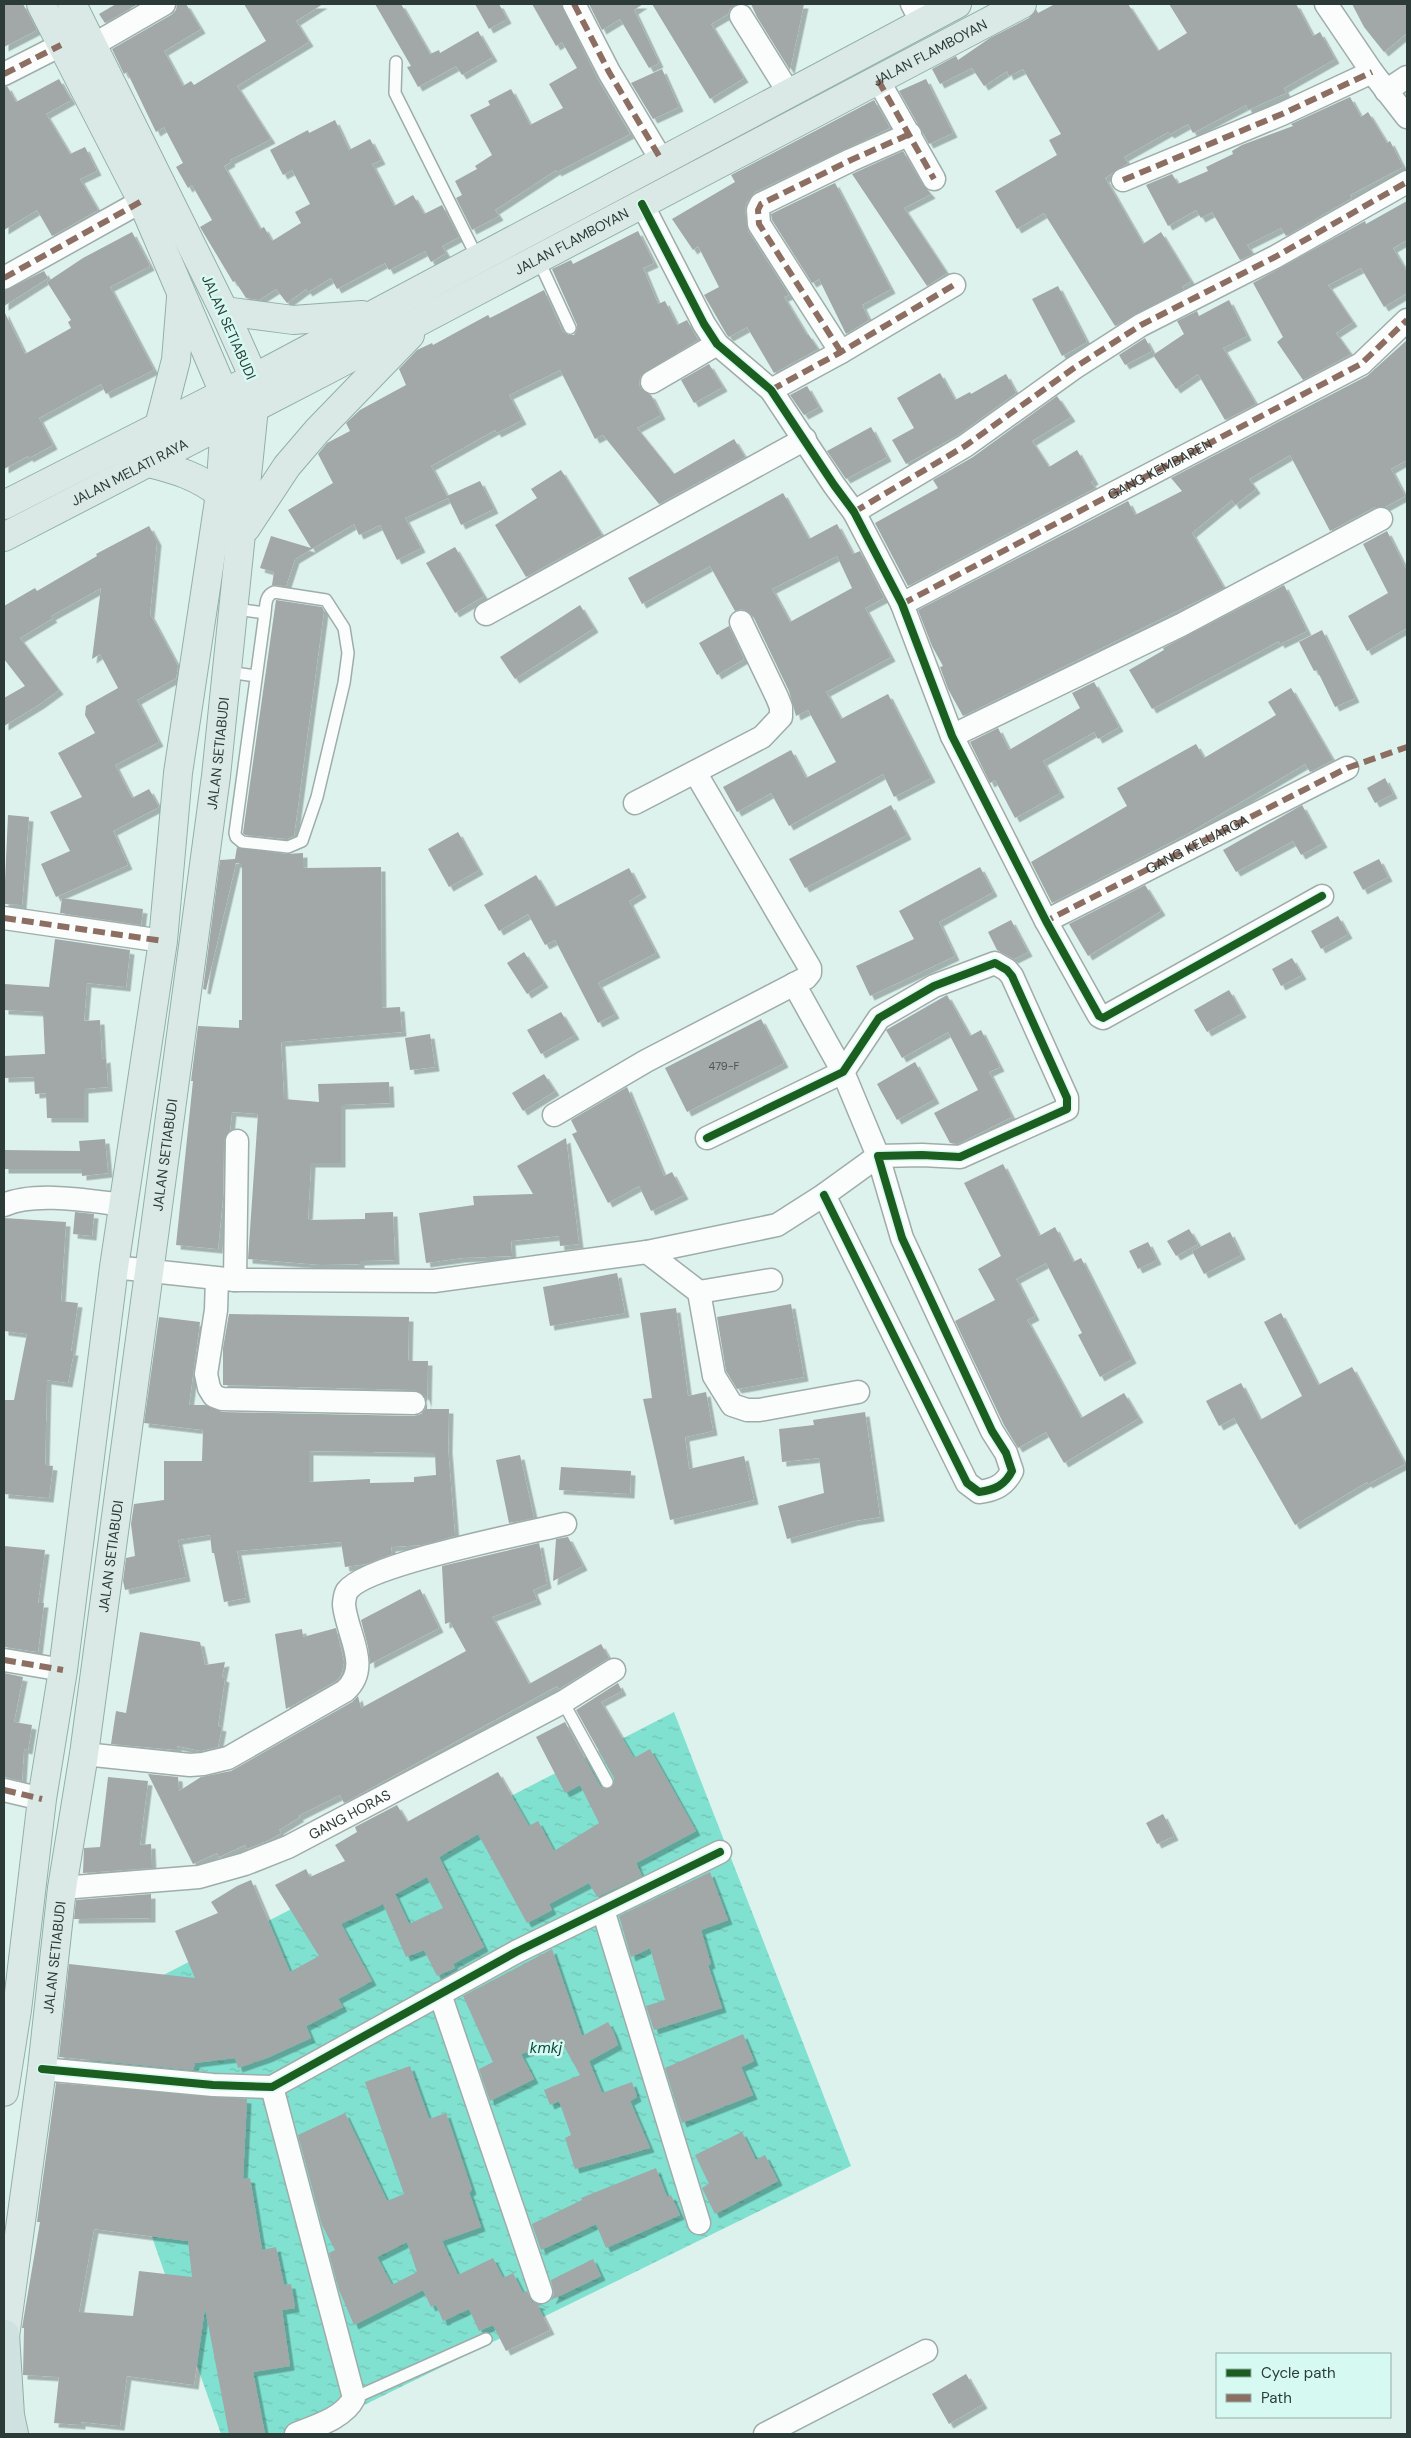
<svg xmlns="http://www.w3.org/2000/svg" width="1411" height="2438" font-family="'DM Sans',sans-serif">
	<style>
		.water { fill: url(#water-ripples) }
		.building { fill: #a2a7a8; fill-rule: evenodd; filter: url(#shadow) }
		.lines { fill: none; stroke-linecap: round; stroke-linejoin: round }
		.service-casing { stroke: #9eadaa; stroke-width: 14 }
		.minor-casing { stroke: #9eadaa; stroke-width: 25 }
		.primary-casing { stroke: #92afaa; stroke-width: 30 }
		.trunk-casing { stroke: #92afaa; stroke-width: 30 }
		.service { stroke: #fafdfc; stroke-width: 11 }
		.minor { stroke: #fafdfc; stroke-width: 22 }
		.primary { stroke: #dbe9e6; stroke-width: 28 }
		.trunk { stroke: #d0e2df; stroke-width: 28 }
		.quiet { stroke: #8d6e63; stroke-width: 6; stroke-dasharray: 12 6; stroke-linecap: butt }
		.cycleway-casing { stroke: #d6faf2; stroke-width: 11 }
		.cycleway { stroke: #1b5e20; stroke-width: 8 }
		.labels { text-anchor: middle; stroke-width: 5; stroke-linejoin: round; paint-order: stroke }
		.number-label { font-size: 11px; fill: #4a5654 }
		.street-label { font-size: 14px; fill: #2d3b38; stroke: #d6faf2 }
		.water-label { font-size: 15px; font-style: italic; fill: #0f483f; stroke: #d6faf2 }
	</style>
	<defs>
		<pattern id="water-ripples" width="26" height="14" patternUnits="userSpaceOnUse" patternTransform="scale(1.25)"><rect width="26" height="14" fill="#81e1d0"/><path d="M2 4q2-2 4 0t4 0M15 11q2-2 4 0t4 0" fill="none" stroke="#70c2b3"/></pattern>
		<filter id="shadow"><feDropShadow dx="4.5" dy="4.5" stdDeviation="0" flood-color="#0004"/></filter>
	</defs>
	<rect width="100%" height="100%" fill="#def2ed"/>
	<path class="water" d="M674,1712L851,2166L305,2434H221L76,2020Z"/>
	<path class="building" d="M4,4H23L37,30L4,47Z
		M116,4H138L105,23L99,14Z
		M177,4H186L201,29L164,51L183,86L191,81L194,85L266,41L244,4H323L296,21L309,42L237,86L271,139L230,160L231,162L224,166L260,229L264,227L272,241L301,223L295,212L310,204L292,170L283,175L270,150L308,130L309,133L335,120L349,150L370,139L381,160L372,164L394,206L413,195L424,214L442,205L459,237L442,246L446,253L431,262L425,251L389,270L385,263L337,289L331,278L308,292L306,289L287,303L276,289L259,300L246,298L235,281L233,282L200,227L212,220L192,185L188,188L176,167L183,163L164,127L156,132L127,72L124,74L112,49L171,15L176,10Z
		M375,4H401L430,54L439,50L440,53L478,31L493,57L462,75L456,66L418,87L407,67L411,66Z
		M475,4H499L507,19L489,29Z
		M532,4H561L597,78L630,134L557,172L556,170L495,210L499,216L472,230L456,198L462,195L455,181L477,169L475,166L492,155L470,115L490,105L488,101L511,89L530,125L563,108L549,84L577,68L562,42L556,46Z
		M589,4H643L634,10L659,63L649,68L620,19L602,30Z
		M652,4H737L730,9L728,14L711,24L744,78L710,99Z
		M751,4H804L790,70L757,17Z
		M1055,4H1128L1158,51L1187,33L1169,4H1296L1313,36L1320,32L1335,59L1284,88L1286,93L1248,110L1246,105L1193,133L1188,124L1170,134L1168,132L1124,157L1128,163L1105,178L1143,244L1161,232L1191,281L1182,287L1184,289L1115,326L1044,213L1017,229L995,191L1057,155L1049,140L1061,134L1023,69L1009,76L1007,71L984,86L972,68L940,84L932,69L956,56L958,60L990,38L1029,18L1036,9L1038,13Z
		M1352,4H1407V33L1384,52L1364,27Z
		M662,69L679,107L653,119L631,83Z
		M59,79L71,100L46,114L70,154L85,147L97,171L80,179L98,210L52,236L37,210L4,230V87L7,86L16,102Z
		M926,79L953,133L929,144L899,91Z
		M1350,97L1361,117L1368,112L1387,143L1390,141L1403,167L1350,195L1352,198L1286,236L1281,228L1247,245L1253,254L1240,260L1212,212L1201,218L1196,210L1168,226L1146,185L1172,174L1178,184L1208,171L1206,167L1233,154L1232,151L1242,145L1293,126L1291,124Z
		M874,100L890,128L755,192L746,204L745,211L748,231L789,295L784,297L807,335L808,334L818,349L774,373L747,327L729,337L727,335L704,295L719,287L698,246L693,250L672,219L735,182L731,175Z
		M903,151L923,185L931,194L904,208L947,273L927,286L852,174Z
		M847,177L835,183L891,289L862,305L869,320L846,334L819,279L812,283L772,220L771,214Z
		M1407,201V240L1393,248L1407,272V293L1384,307L1361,268L1328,285L1353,322L1336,333L1351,354L1303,380L1277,342L1283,337L1253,283L1365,221L1366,224Z
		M638,231L654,263L643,268L658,304L665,301L677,325L687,320L698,340L641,375L639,382L640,388L651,395L661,415L637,428L674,474L734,439L745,457L659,504L603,435L595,439L560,370L509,395L522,420L497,433L495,430L431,466L447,496L480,481L494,509L461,525L448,498L405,518L421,548L397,560L380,525L359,535L354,524L295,559L286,586L272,585L274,572L260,568L271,536L311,548L288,510L333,483L318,454L327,443L350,431L346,423L360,410L406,385L399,369L417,350L432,343L433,345L488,315L490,318L544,290L563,332L569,335H574L577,329V325L552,269L571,260L573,264Z
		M132,232L150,266L110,287L154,370L106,394L101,384L39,418L53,445L29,458L28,456L4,469V311L25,354L71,328L68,322L71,320L47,282L83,258Z
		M44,271L48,278L4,306V291Z
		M1058,286L1087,342L1062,356L1032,299Z
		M1229,300L1247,336L1223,348L1256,404L1225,420L1198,374L1176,389L1153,355L1184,334L1177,321L1197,311L1199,316Z
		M1145,338L1152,351L1125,365L1119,355Z
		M1407,340V460L1391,469L1405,496L1385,507H1375L1330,531L1290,455L1249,479L1256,489L1235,505L1232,500L1192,533L1224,588L963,716L948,689L940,667L943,666L932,646L918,610L1128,501L1135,515L1182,491L1171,478L1367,376Z
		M709,364L723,387L694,403L681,380Z
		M940,373L955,400L970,392L971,394L1006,374L1016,393L958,435L906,464L892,440L914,428L897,398Z
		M807,386L819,407L804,415L790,395Z
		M1057,396L1071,417L1032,441L1049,467L1077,450L1094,480L1091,482L1095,488L908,586L875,523L938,488L933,480L973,457Z
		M871,427L887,457L846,479L827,451Z
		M561,470L602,535L526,577L495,525L537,498L531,489Z
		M783,493L809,539L837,524L853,554L860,551L884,598L865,608L891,657L826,692L841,719L888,694L931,778L894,797L883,774L789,826L771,793L737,812L723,787L791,750L806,778L836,762L808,710L796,716L789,691L753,616L742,609L735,611L710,566L642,604L628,578ZM837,556L852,588L790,622L772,589Z
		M149,526L157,541L150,614L178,666L176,678L137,700L159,742L115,765L132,798L149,789L159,807L113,831L128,865L56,897L41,864L70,851L50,812L82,797L58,753L95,733L85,715L86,706L118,688L100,654L92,659L101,588L51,616L53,618L20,638L59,690L40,704L4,726V698L25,686L4,659V606L35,588L37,591L97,556L96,554Z
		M1387,531L1407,571V628L1367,651L1348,616L1388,593L1363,544Z
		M455,547L484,596L455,613L426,563Z
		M1284,585L1307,631L1280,644L1279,641L1152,709L1129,670L1164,650L1163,648Z
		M276,600L322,607L324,611L294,836L287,839L245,835L243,833Z
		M580,605L594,628L515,679L500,657Z
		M729,626L744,659L717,675L699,643Z
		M1322,630L1355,698L1335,707L1317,670L1314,671L1299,642Z
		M1094,682L1119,727L1098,739L1094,732L1043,761L1060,793L1015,818L995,780L990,783L970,742L998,728L1009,750L1080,708L1072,693Z
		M1291,688L1333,760L1310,772L1305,764L1187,834L1052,903L1031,862L1127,806L1117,788L1196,744L1204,758L1276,715L1268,702Z
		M1385,778L1393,794L1375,803L1367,788Z
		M891,805L907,835L805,888L789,859Z
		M1302,805L1323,843L1301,855L1293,841L1236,872L1223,850Z
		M8,815L29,817L22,905L4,904Z
		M458,832L479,870L449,887L428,849Z
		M237,847L287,854L303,853V868L381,867L382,1008L400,1007L402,1032L281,1042L284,1099L319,1102L318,1084L389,1082L390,1103L341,1105V1163H311L308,1220L365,1219V1213L393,1212L395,1260L360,1261V1264L322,1265L248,1259L258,1114L232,1112L230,1130L224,1141L223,1198L218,1249L176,1245L193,1081H191L198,1026L239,1028V1020H242V864L236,863L206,990L203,989L220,860L235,859Z
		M1379,859L1388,877L1363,890L1353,872Z
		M980,867L993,892L939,922L955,956L870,996L856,966L914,939L899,911Z
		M629,868L642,893L629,901L656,953L598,983L615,1014L598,1023L555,940L545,945L528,914L499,931L484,905L536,875L555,907Z
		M1145,885L1161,911L1088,956L1069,924Z
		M62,898L143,909L141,925L60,913Z
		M1338,916L1348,934L1321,949L1311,931Z
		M1011,920L1028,952L1014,959L997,950L988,932Z
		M55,939L130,950L126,987L87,983L84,1021L100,1020L102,1059L106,1058L108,1087L84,1089V1118H47L46,1093L35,1094L34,1077L4,1078V1056L45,1054L43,1012L4,1010V984L49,987Z
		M524,952L544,983L527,994L507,963Z
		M1292,958L1302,975L1281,986L1272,969Z
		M1229,990L1242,1013L1207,1032L1194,1010Z
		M947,995L970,1036L981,1030L1000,1067L989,1072L1012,1117L958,1144L950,1143L934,1113L978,1090L948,1032L902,1058L886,1030Z
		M561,1012L575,1035L541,1054L527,1030Z
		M761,1019L784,1063L687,1112L665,1068Z
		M430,1034L435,1067L410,1070L405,1038Z
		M915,1062L935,1099L897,1120L877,1084Z
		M544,1074L555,1091L523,1111L512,1093Z
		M627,1087L664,1176L672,1172L684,1195L651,1211L639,1186L608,1203L572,1134L577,1132L571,1120Z
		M566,1138L579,1244L560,1246L559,1236L511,1241L512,1256L462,1258L426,1263L419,1213L474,1205L473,1196L533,1194L517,1166Z
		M105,1139L108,1173L82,1176V1169H4V1150L80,1151L79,1141Z
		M1003,1164L1039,1236L1055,1227L1073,1262L1081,1258L1132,1359L1100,1377L1078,1335L1082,1333L1046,1263L1016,1279L1035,1316L1027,1320L1081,1418L1124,1393L1139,1418L1064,1463L1046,1432L1018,1448L1004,1425L955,1321L995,1300L978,1269L1001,1256L964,1183Z
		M75,1212L94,1214L92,1236L73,1234Z
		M4,1218L66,1222L61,1301L78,1303L71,1351H74L68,1383L47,1380L45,1465L53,1466L49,1498L4,1494V1400H14L27,1334L4,1331Z
		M1189,1229L1198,1244L1176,1256L1167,1241Z
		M1230,1232L1241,1255L1204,1274L1192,1251Z
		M1148,1242L1157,1260L1138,1269L1129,1251Z
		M617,1273L625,1313L550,1326L543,1287Z
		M791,1304L804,1377L737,1389L726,1371L717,1317Z
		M676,1308L688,1396L706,1392L713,1431L685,1437L689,1469L744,1456L754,1500L670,1520L643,1399L652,1398L640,1313Z
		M1281,1313L1318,1385L1352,1367L1405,1464L1368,1484L1367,1482L1295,1525L1234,1418L1219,1426L1206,1401L1241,1383L1260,1420L1302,1396L1264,1322Z
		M229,1314L409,1317L408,1361H428L427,1409H449L448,1448L455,1536L422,1545L391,1547L392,1554L366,1564L345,1567L341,1542L237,1551L246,1598L224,1602L214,1553H212L210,1535L178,1540L186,1577L125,1590L123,1581L126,1558L135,1556L131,1524L134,1504L164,1500V1461H202L203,1430L144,1423L159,1317L200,1322L189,1405H205L222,1412L414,1416L421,1414L425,1409L427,1403L425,1396L414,1390L223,1385V1348ZM309,1451L435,1453L436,1475L414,1477V1482L370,1483V1479L309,1482Z
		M865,1412L880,1517L854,1521L787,1539L778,1506L824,1493L819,1458L782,1462L779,1429L814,1425L813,1420Z
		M520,1455L534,1518L509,1523L496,1460Z
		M561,1467L631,1471L630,1494L559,1490Z
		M568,1537L583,1566L553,1581L556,1539Z
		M539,1543L547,1584L533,1590L537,1600L492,1617L529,1684L601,1644L609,1658L559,1689L557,1686L344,1803L340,1795L298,1816L300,1817L279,1830L281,1833L269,1840L247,1849L245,1845L219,1857L217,1853L193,1864L148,1774L178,1777L179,1791L201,1777L231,1771L352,1702L358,1696L361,1708L466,1651L450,1622L445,1624L442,1566Z
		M4,1546L45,1550L38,1603H44L38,1652L4,1647Z
		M420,1589L439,1628L370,1664L368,1647L361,1620Z
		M336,1628L344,1662L341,1675L336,1681L286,1709L275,1634L302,1629L303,1637Z
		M140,1632L200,1642L205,1665L225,1662L222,1677L225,1678L218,1726L222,1727L218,1747L201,1751L177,1746V1750L111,1744L116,1711L126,1713Z
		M4,1673L23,1677L14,1722L32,1725L28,1750L24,1749L22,1781L4,1777Z
		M618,1683L622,1691L601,1702L634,1758L650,1749L696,1831L636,1863L642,1876L597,1897L589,1883L549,1904L552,1910L527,1923L478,1834L439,1857L484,1947L453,1964L455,1968L437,1976L424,1950L406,1957L383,1904L341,1924L372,1981L338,1999L343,2007L306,2026L311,2038L267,2058L238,2068L235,2058L195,2063L193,2070L59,2057L69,1964L195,1978L175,1931L218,1913L211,1902L237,1886L251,1880L290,1972L319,1956L275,1885L306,1869L310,1877L345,1861L335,1845L357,1832L355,1827L397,1805L407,1822L498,1772L529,1826L538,1821L554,1851L599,1823L580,1785L565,1793L536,1737L565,1722L600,1786L606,1789L611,1788L614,1783V1778L576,1710ZM427,1877L443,1908L409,1924L395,1894Z
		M108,1777L148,1781L140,1845L151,1844L152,1868L83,1873L84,1848L100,1847Z
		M1163,1814L1174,1836L1157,1844L1146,1823Z
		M710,1872L728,1920L701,1930L711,1964L708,1965L722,2008L654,2030L646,2006L665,2000L650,1948L631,1957L619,1916Z
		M151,1894V1918L74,1919L76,1900Z
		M552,1949L582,2036L608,2022L613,2031L618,2045L589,2061L602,2093L632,2082L637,2097L630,2101L650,2148L575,2169L565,2138L571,2135L559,2101L550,2105L544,2090L580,2075L561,2041L521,2054L534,2079L490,2101L479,2069L493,2062L463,1996Z
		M743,2034L754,2061L741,2067L753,2095L682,2123L665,2068Z
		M410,2066L429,2119L446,2113L472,2190L469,2192L481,2227L442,2241L458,2275L493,2258L503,2278L513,2273L523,2293L527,2291L532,2302L542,2305L538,2306L550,2330L506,2351L493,2325L479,2331L469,2309L443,2321L436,2305L431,2307L423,2290L354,2325L339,2290L329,2253L335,2250L322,2225L298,2135L345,2113L387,2201L404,2194L365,2082ZM407,2242L417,2272L392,2285L377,2257Z
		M56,2083L247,2099L243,2179L250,2178L262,2250L276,2247L284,2285L291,2284L295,2308L282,2310L290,2366L253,2372L265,2434H229L205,2308L194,2385L127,2376L120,2426L81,2422V2425L54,2423L59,2377L23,2375L24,2328H22L40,2222H37ZM94,2229L188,2241L192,2277L139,2271L133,2316L79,2312Z
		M742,2132L756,2160L765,2155L778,2181L715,2214L702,2188L709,2184L695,2155Z
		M656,2168L667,2197L671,2195L680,2215L606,2248L596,2224L541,2250L532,2224L582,2200L581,2198Z
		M593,2259L601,2276L551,2300L554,2294L551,2280Z
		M966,2374L983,2404L949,2424L932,2394Z"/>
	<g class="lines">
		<g class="service-casing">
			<path id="service" d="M396,62L395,93L478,259
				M538,259L570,328
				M274,592L326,600L344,628L348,653L344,683L317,797L302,841L288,847L242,842L236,837L235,833L265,613C266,604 265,596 274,592Z
				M235,609L265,613
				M228,672L256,676
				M563,1702L607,1782
				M354,2398L486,2339"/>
		</g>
		<g class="minor-casing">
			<g id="minor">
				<path d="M574,4L609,72L662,161"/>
				<path d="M912,4L922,23"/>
				<path d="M1326,4L1372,72L1407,117"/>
				<path d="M741,16L789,93"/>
				<path d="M93,45L164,4"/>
				<path d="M4,74L61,45"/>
				<path d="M878,80L934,179"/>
				<path d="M1386,91L1407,77"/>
				<path d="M1123,180L1282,114L1372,72"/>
				<path d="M642,204L704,324L717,344L771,390L834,485L854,512L902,604L952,736L1046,921L1099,1016L1103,1018L1322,896"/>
				<path d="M4,278L142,201"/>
				<path d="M841,352L759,224L758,210L761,204L851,160L910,134"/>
				<path d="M652,382L717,344"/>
				<path d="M771,390L841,352L954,285"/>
				<path d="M854,512L965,446L1074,368L1141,325L1275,257L1407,182"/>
				<path d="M902,604L1361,364L1407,320"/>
				<path d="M486,614L805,439"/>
				<path d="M952,736L1181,625L1381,519"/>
				<path d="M635,803L762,737L781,717V707L777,697L741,622"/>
				<path d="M4,918L163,941"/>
				<path d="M1046,921L1347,768"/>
				<path d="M554,1115L646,1061L806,978L810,973V968L695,772"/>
				<path d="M707,1138L843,1072L879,1018L934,986L995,963L1007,970L1012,976L1067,1098V1109L960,1157L922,1155L878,1156L902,1238L992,1431L1006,1453L1012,1471C1005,1485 995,1490 979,1492L967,1483L824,1195"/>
				<path d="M4,1205C35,1191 90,1201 124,1205"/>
				<path d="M647,1252L699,1292L714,1376L732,1405L747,1410H759L858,1392"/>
				<path d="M114,1267L235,1280L434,1281L647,1252L777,1225L824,1195L878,1156L843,1072L794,984"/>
				<path d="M217,1279L216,1310L206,1374L209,1388L214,1396L222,1399L414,1403"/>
				<path d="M235,1280L237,1141"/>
				<path d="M699,1292L771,1280"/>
				<path d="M4,1660L63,1670"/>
				<path d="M84,1754L190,1765L203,1764L228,1758L345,1691C372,1667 347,1635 344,1605C344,1602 345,1594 347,1591C366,1564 527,1533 565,1524"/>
				<path d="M4,1790L42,1799"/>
				<path id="s1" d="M62,1888L199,1877L245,1864L288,1847L563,1702L614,1670"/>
				<path d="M603,1910L699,2223"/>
				<path d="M440,1994L541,2292"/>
				<path d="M42,2069L213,2085L272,2087L516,1952L720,1852"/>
				<path d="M272,2087L354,2398C344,2418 316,2426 296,2434"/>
				<path d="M765,2434L926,2351"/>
			</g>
		</g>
		<g class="primary-casing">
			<g id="primary">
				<path d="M224,311L293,320L362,315"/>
				<path d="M159,426L176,360L181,298"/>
				<path d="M149,463C176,470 198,476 220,494"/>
				<path d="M4,505L254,378L957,4"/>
				<path d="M246,528L287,466L317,431L410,335"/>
				<path id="s2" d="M4,537L327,370L1022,4"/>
				<path d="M4,2092L17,2010L42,1799L63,1670L114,1267L163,941L178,773L220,494L225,423L224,393L142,201L41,4"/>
				<path id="s3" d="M4,2344L42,2069L62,1888L84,1754L216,776L254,408V378L224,311L72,4"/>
			</g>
		</g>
		<g class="trunk-casing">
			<path id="trunk" d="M5,2334L10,2415L14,2434"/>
		</g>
		<use href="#service" class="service"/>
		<use href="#minor" class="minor"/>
		<use href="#primary" class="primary"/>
		<use href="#trunk" class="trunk"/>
		<g class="quiet">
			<path d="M574,4L609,72L662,161"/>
			<path d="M4,74L61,45"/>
			<path d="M878,80L934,179"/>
			<path d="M1123,180L1282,114L1372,72"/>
			<path d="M4,278L142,201"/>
			<path d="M841,352L759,224L758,210L761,204L851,160L910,134"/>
			<path d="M771,390L841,352L954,285"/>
			<path d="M854,512L965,446L1074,368L1141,325L1275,257L1407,182"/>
			<path id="s4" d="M902,604L1361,364L1407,320"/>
			<path d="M4,918L163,941"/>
			<path id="s5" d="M1048,925L1046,921L1347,768L1407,747"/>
			<path d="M4,1660L63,1670"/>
			<path d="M4,1790L42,1799"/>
		</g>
		<g class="cycleway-casing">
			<path id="cycleway" d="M642,204L704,324L717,344L771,390L834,485L854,512L902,604L952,736L1046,921L1099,1016L1103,1018L1322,896
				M707,1138L843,1072L879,1018L934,986L995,963L1007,970L1012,976L1067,1098V1109L960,1157L922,1155L878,1156L902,1238L992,1431L1006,1453L1012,1471C1005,1485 995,1490 979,1492L967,1483L824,1195
				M42,2069L213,2085L272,2087L516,1952L720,1852"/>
		</g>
		<use href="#cycleway" class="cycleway"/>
	</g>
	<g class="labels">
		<g class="number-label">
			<text x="724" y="1070">479-F</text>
		</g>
		<g class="street-label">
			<text dy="5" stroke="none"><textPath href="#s2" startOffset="1045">JALAN FLAMBOYAN</textPath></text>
			<text dy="5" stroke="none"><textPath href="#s2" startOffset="640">JALAN FLAMBOYAN</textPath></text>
			<text transform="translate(229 327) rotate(66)" y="5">JALAN SETIABUDI</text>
			<text dy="5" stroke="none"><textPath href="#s4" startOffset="291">GANG KEMBAREN</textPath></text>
			<text dy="5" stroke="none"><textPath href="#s2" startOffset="141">JALAN MELATI RAYA</textPath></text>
			<text dy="5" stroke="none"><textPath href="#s3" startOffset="1605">JALAN SETIABUDI</textPath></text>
			<text dy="5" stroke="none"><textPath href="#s5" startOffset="174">GANG KELUARGA</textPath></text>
			<text dy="5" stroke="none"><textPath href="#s3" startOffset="1200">JALAN SETIABUDI</textPath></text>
			<text dy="5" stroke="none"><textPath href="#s3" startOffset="795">JALAN SETIABUDI</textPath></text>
			<text dy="5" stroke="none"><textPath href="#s1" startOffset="301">GANG HORAS</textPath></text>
			<text dy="5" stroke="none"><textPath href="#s3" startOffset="390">JALAN SETIABUDI</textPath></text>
		</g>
		<g class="water-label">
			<text x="546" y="2053">kmkj</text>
		</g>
	</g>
	<rect width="1411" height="2438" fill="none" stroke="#2d3b38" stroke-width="10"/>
	<rect x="1216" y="2353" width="175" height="65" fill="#d6faf2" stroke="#92aea8"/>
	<rect x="1226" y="2369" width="25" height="8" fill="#1b5e20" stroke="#92aea8"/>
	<text x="1261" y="2378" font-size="15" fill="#2d3b38">Cycle path</text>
	<rect x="1226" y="2394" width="25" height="8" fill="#8d6e63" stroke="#92aea8"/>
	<text x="1261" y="2403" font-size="15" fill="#2d3b38">Path</text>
</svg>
